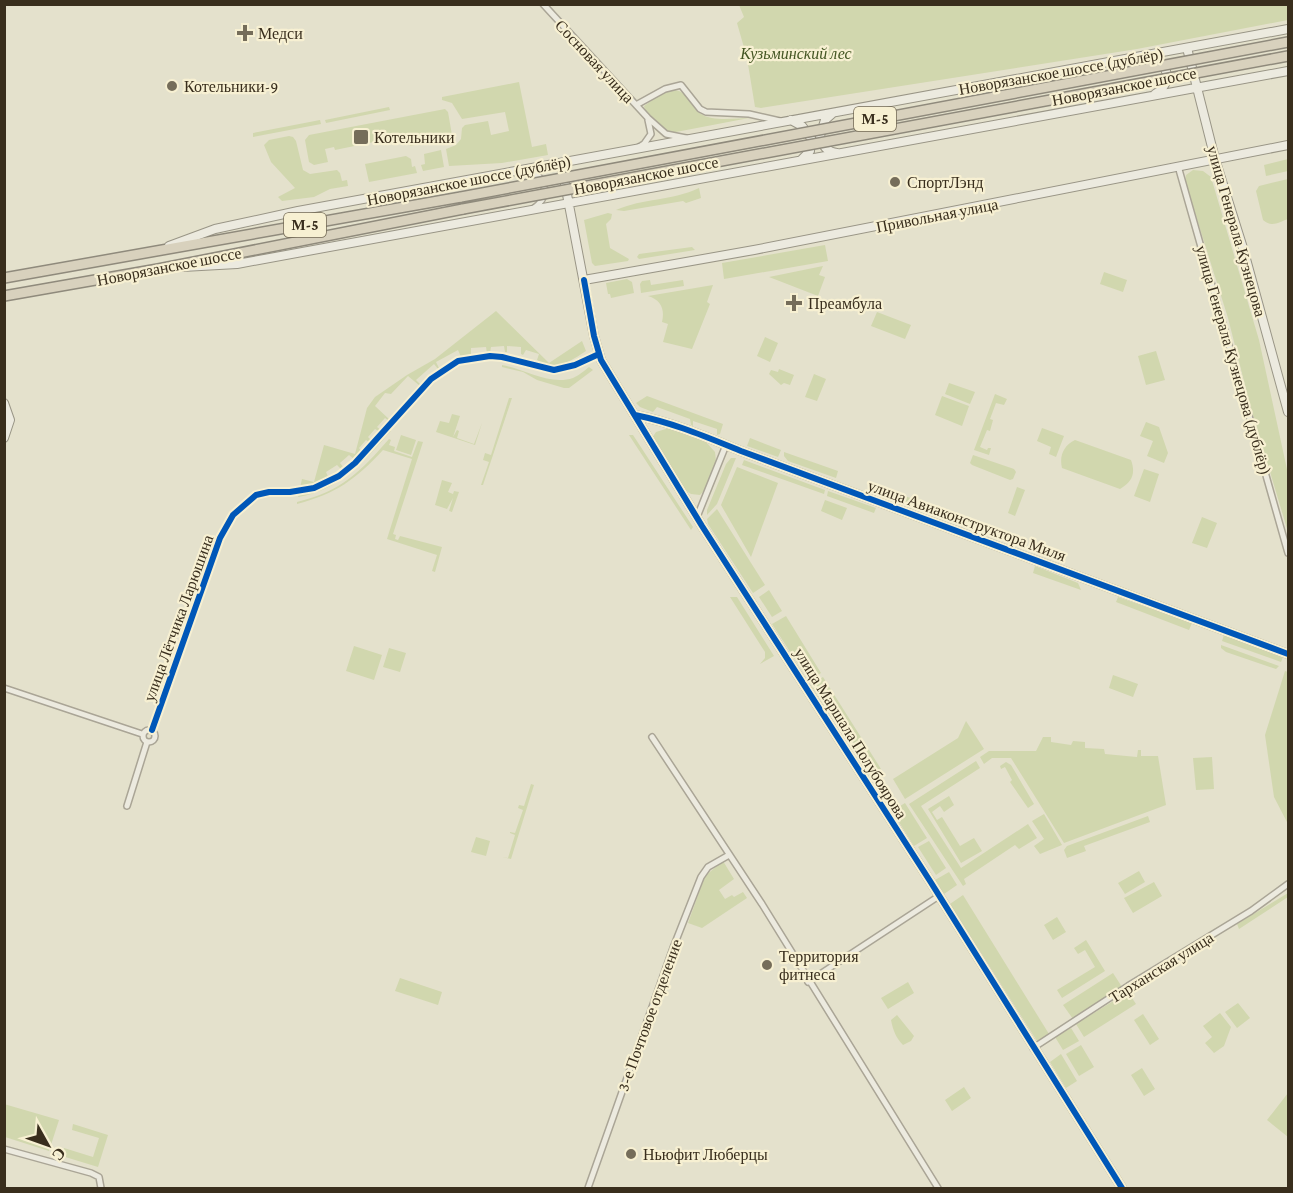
<svg xmlns="http://www.w3.org/2000/svg" width="1293" height="1193" font-family="'Crimson Pro',serif">
	<style>
		.green { fill: #d1d7ae }
		.lines { fill: none; stroke-linecap: round; stroke-linejoin: round }
		.street-casing { stroke: #aaa596; stroke-width: 8 }
		.secondary-casing { stroke: #999586; stroke-width: 10 }
		.highway-casing { stroke: #8f8a7c; stroke-width: 12 }
		.street { stroke: #eceadf; stroke-width: 5 }
		.secondary { stroke: #eceadf; stroke-width: 8 }
		.highway { stroke: #d8d1bd; stroke-width: 9 }
		.highway-bridge-casing { stroke: #8f8a7c; stroke-width: 12; stroke-linecap: butt }
		.highway-bridge { stroke: #d8d1bd; stroke-width: 9 }
		.cycleway-casing { stroke: #f7f0d2; stroke-width: 10 }
		.cycleway { stroke: #0057b8; stroke-width: 6 }
		.poi-dot { fill: #756d5a; stroke: #f7f0d2; stroke-width: 2 }
		.labels { text-anchor: middle; stroke-width: 4.5; stroke-linejoin: round; paint-order: stroke }
		.shield { fill: #f7f0d2; stroke: #726853; stroke-width: 1.5 }
		.shield-label { font-size: 15px; font-weight: bold; fill: #392e1d }
		.poi-label { font-size: 16px; fill: #392e1d; stroke: #f7f0d2; text-anchor: start }
		.park-label { font-size: 16px; font-style: italic; fill: #445623; stroke: #f7f0d2 }
		.street-label { font-size: 16px; fill: #392e1d; stroke: #f7f0d2 }
	</style>
	<rect width="100%" height="100%" fill="#e4e1cc"/>
	<path class="green" d="M739,5L1288,4V20L1137,49L761,108L755,107L747,58L737,23L744,17Z
		M519,82L532,147L546,144L548,155L502,163L449,166L446,149L456,145L461,139L462,128L465,125L488,121L491,135L509,131L505,112L462,119L452,103L442,100V97Z
		M673,90C688,90 690,107 701,114C713,122 736,118 749,118L676,132C675,132 668,132 667,131C658,128 645,114 644,106L661,94Z
		M389,107L390,110L326,123L325,120Z
		M445,109L448,112L452,135L450,138L410,146L408,135L335,150L334,147L325,149L328,162L314,165L309,162L305,140L309,135Z
		M320,120L321,124L253,137V133Z
		M289,136L293,137L296,141L303,170L310,174L337,170L340,173L342,181L347,180L348,186L330,189L314,197L282,201L278,197L295,188L271,162L264,145L269,140Z
		M441,150L444,167L423,171L421,165L425,164L424,154Z
		M406,156L411,159L412,167L415,166L417,173L369,182L365,164Z
		M1288,159V171L1266,176L1264,165Z
		M1193,170L1203,171L1211,177L1259,340L1288,474V532L1250,405L1228,318L1185,181L1186,175Z
		M1288,179V219C1279,222 1272,228 1263,220L1256,191L1259,186Z
		M699,188L701,198L686,203L683,201L624,211L616,210C643,198 672,201 699,188Z
		M608,213L612,214L611,219L606,224L610,248L629,259L628,261L595,266L592,263L584,220Z
		M825,245L828,261L724,279L722,263Z
		M692,247L695,250L639,259L637,257L639,254Z
		M823,266L819,275L825,277L818,296L769,277Z
		M1104,272L1127,280L1123,292L1100,284Z
		M627,279L632,282L634,293L611,298L610,294H608L606,283Z
		M650,280L651,285L683,280L684,286L641,293L640,284L642,281Z
		M713,285L707,302L710,304L692,349L663,342L668,324L662,322C665,309 661,300 648,296Z
		M496,311L549,363L582,341L586,351C569,362 556,372 537,360L539,354L526,350L523,355L521,354V347L507,346V352H505L504,346L491,347L490,353H487L486,347L471,348V354L461,357L458,350L436,362L439,368L438,369L434,364L416,380L421,385L420,386L408,376L391,394L385,393L375,406L390,420L389,421L385,418L377,427L381,430L380,432L375,429L368,437L372,441L370,443L366,440L359,448L362,452L354,459L349,455L340,463L344,468L342,470L337,465L326,472L329,479L315,485L300,488L302,479L314,482L324,445L355,454L367,408L375,397L407,375L435,359Z
		M877,312L911,325L905,339L871,326Z
		M765,337L778,343L770,362L757,356Z
		M1156,351L1165,380L1146,385L1138,356Z
		M502,365C524,369 550,386 573,378C578,376 584,371 589,367L593,370L569,388H564L537,380L523,372L502,367Z
		M779,369L794,375L790,385L784,383L781,385L769,374L771,370L778,372Z
		M814,374L826,379L817,401L805,397Z
		M949,383L975,392L970,404L945,394Z
		M995,394L1007,399L1004,405L996,403L990,419L993,420L990,431L987,430L980,447L987,450L988,448H991L989,455L974,450Z
		M647,396L723,424L720,434L717,435V429L693,421V426L691,425L690,419L657,407L653,412L640,407L636,403Z
		M942,396L969,406L962,426L935,415Z
		M509,398H512L483,485H481L489,462L483,460L485,453L491,455Z
		M452,414L460,416L453,437L457,430L459,431L457,438L474,444L482,423L475,445L436,432L440,421L449,423Z
		M1146,422L1159,427L1168,453L1164,463L1147,456L1153,441L1140,436Z
		M669,428L706,442L715,452L716,461L704,491L700,495L691,494L685,490L652,438L656,432Z
		M1042,428L1064,436L1056,457L1049,454L1051,447L1037,441Z
		M389,430L391,431C364,461 340,490 298,497L299,494C339,488 363,459 389,430Z
		M401,435L416,440L411,455L396,450Z
		M629,435H633L693,527L691,530Z
		M750,438L781,450L778,457L747,446Z
		M389,439L391,440L389,445L395,447L394,451L412,457L418,441L423,442L393,534L396,535L395,539L398,540L400,536L442,547L435,572L432,571L437,555L387,539L412,459L383,450C355,480 337,493 297,504V502C342,491 360,472 389,439Z
		M1075,440L1131,460C1136,474 1132,482 1120,489L1062,468C1059,456 1064,445 1075,440Z
		M784,452L838,471L836,478L788,461L784,456Z
		M973,455L1014,469L1016,472L1013,479L1010,480L972,465L970,463Z
		M731,458H736L717,504L707,515V510L726,464Z
		M744,460L825,490L824,494L742,465Z
		M737,467L778,483L751,557L721,505Z
		M1144,469L1159,474L1150,502L1134,496Z
		M442,480L452,483L448,492L453,494L454,491L459,492L452,512L449,511L453,498L447,509L435,505Z
		M1017,487L1025,490L1015,516L1008,513Z
		M828,491L876,508L874,513L827,496Z
		M891,491L932,506L930,512L888,497Z
		M825,500L847,508L842,520L821,511Z
		M717,509L765,585L753,593L708,524L707,519Z
		M943,509L1010,532L1011,539L1008,541L1007,536L999,533V537L997,536L996,532L963,520L964,524L961,523L959,519L946,514V518L944,517Z
		M1202,517L1217,523L1207,548L1192,543Z
		M1035,566L1078,583L1081,590L1033,573Z
		M769,590L782,611L772,617L759,597Z
		M730,597H737L774,656L760,664L765,658V652Z
		M1118,597L1192,623L1189,630L1116,602Z
		M786,616L821,673L809,681L772,624Z
		M1224,635L1283,657L1281,662L1222,641Z
		M1221,645L1279,666L1276,669L1226,652L1221,648Z
		M354,646L382,655L374,680L346,671Z
		M389,648L406,653L400,672L383,667Z
		M1285,671L1288,672V824L1274,797L1265,735Z
		M1113,675L1138,684L1133,697L1109,688Z
		M823,677L881,769L870,776V770L858,750L855,753L854,751L856,747L842,723L838,727L811,685Z
		M966,721L984,749L905,799L893,779L958,738Z
		M1043,737H1051V742L1071,745L1073,741L1085,742V748L1104,749L1105,754L1137,757L1138,750H1141V756H1158L1166,805L1064,843L1011,758H992L984,764L980,757L989,751H1036Z
		M1212,757L1214,789L1196,790L1193,758Z
		M976,761L980,768L921,806L961,868L1028,824L1037,838L1019,849L1015,845L964,879L966,884L963,886L909,804Z
		M1006,762L1011,765L1034,804L1028,808L1010,782L1012,780L1005,767L1001,769L1000,766Z
		M531,784L534,785L511,859L502,857L508,858L515,835L510,833V832L515,833L523,810L518,808L519,805L524,806Z
		M949,796L954,805L944,812L940,806L932,812L937,820L942,817L960,846L974,838L982,851L961,863L928,809Z
		M905,803L927,838L914,846L892,811Z
		M1044,814L1062,845L1040,854L1034,846L1044,839L1032,821Z
		M1148,816L1150,822L1084,846L1086,851L1067,858L1064,850L1067,846Z
		M476,837L490,841L486,856L471,852Z
		M929,841L946,868L936,875L918,847Z
		M723,861L734,879L719,890L725,899L732,895L734,897L743,892L747,898L702,928L688,923L705,876Z
		M1139,871L1145,882L1125,894L1118,883Z
		M949,872L957,885L944,894L935,880Z
		M1154,882L1162,896L1133,913L1124,898Z
		M1288,893V897L1239,929L1237,924Z
		M963,895L1049,1034L1037,1041L950,904Z
		M1057,917L1066,932L1053,940L1044,925Z
		M1086,940L1105,971L1062,998L1057,990L1095,967L1085,950L1078,954L1074,948Z
		M1113,973L1122,987L1073,1019L1063,1005Z
		M400,978L442,992L438,1005L395,991Z
		M908,982L914,993L888,1009L881,998Z
		M1128,992L1136,1004L1084,1037L1076,1024Z
		M1238,1003L1250,1018L1237,1028L1225,1012Z
		M1220,1013L1231,1027L1224,1046L1214,1053L1205,1043L1212,1037L1203,1026Z
		M1143,1014L1159,1039L1150,1045L1134,1020Z
		M897,1015L914,1036L911,1041L903,1045C896,1038 893,1030 891,1020Z
		M1071,1028L1079,1041L1063,1050L1055,1037Z
		M1081,1045L1094,1067L1079,1076L1066,1054Z
		M1061,1054L1077,1081L1066,1088L1050,1062Z
		M1142,1068L1155,1089L1144,1096L1131,1075Z
		M964,1087L971,1098L952,1111L945,1100Z
		M1288,1093V1137L1267,1120Z
		M4,1104L59,1120L49,1151L5,1137Z
		M73,1124L108,1135L98,1167L62,1156L64,1148L93,1157L99,1138L72,1130Z"/>
	<g class="lines">
		<g class="street-casing">
			<path id="street" d="M543,4L648,118L666,134L686,138
				M636,105L665,89L681,85L700,109L706,112L749,114L780,121
				M639,147L644,144L651,134L648,120
				M1178,166L1288,553
				M527,170C546,176 551,196 534,208
				M697,517L726,445
				M4,688L142,734
				M143 736a6 6 0 1 1 12 0a6 6 0 1 1-12 0Z
				M152,730L220,538L233,515L256,495L269,492H290L314,488L339,476L355,463L431,379L458,361L490,356L502,357L554,370L575,365L599,354
				M652,737L762,904L938,1188
				M127,806L147,742
				M808,982L939,896
				M1033,1048L1128,986L1251,911L1288,884
				M4,1149L91,1173L99,1177L101,1188
				M588,1188L673,948L701,877L708,867L729,855"/>
		</g>
		<g class="secondary-casing">
			<path id="secondary" d="M1187,48L1215,159L1243,248L1288,412
				M1148,57C1169,61 1174,83 1155,94
				M833,113L825,120L820,136C822,146 827,152 837,153
				M791,120L802,126L811,138L810,151L802,159
				M561,163L594,336L601,360L702,526L930,881L1122,1188
				M169,246L215,229L298,211L1288,29
				M183,267L237,264L1288,71
				M584,280L754,250L1288,145
				M4,403L10,420L4,438
				M635,415C674,423 704,436 741,451L1288,654"/>
		</g>
		<g class="highway-casing">
			<path id="highway" d="M4,278L461,197
				M4,296L158,269L463,209"/>
		</g>
		<use href="#street" class="street"/>
		<use href="#secondary" class="secondary"/>
		<use href="#highway" class="highway"/>
		<g class="highway-bridge-casing">
			<path id="highway-bridge" d="M461,197L1288,42
				M463,209L1288,56"/>
		</g>
		<use href="#highway-bridge" class="highway-bridge"/>
		<g class="cycleway-casing">
			<path id="cycleway" d="M584,280L594,336L601,360L702,526L930,881L1122,1188
				M635,415C674,423 704,436 741,451L1288,654
				M152,730L220,538L233,515L256,495L269,492H290L314,488L339,476L355,463L431,379L458,361L490,356L502,357L554,370L575,365L599,354"/>
		</g>
		<use href="#cycleway" class="cycleway"/>
	</g>
	<g class="poi-dot">
		<path d="M242 24h6v6h6v6h-6v6h-6v-6h-6v-6h6z"/>
		<circle cx="172" cy="86" r="6"/>
		<rect x="353" y="129" width="16" height="16" rx="3"/>
		<circle cx="895" cy="182" r="6"/>
		<path d="M791 294h6v6h6v6h-6v6h-6v-6h-6v-6h6z"/>
		<circle cx="767" cy="965" r="6"/>
		<circle cx="631" cy="1154" r="6"/>
	</g>
	<g class="labels">
		<g class="shield">
			<rect x="854" y="107" width="42" height="24" rx="4.5"/>
			<rect x="284" y="213" width="42" height="24" rx="4.5"/>
		</g>
		<g class="shield-label">
			<text x="875" y="124">М-5</text>
			<text x="305" y="230">М-5</text>
		</g>
		<g class="poi-label">
			<text x="258" y="39">Медси</text>
			<text x="184" y="92">Котельники-9</text>
			<text x="374" y="143">Котельники</text>
			<text x="907" y="188">СпортЛэнд</text>
			<text x="808" y="309">Преамбула</text>
			<text x="779" y="962">Территория<tspan x="779" dy="18">фитнеса</tspan></text>
			<text x="643" y="1160">Ньюфит Люберцы</text>
		</g>
		<g class="park-label">
			<text x="796" y="59">Кузьминский лес</text>
		</g>
		<g class="street-label">
			<text transform="translate(595 61) rotate(47)" y="6">Сосновая улица</text>
			<text transform="translate(1061 71) rotate(-10)" y="6">Новорязанское шоссе (дублёр)</text>
			<text transform="translate(1124 86) rotate(-11)" y="6">Новорязанское шоссе</text>
			<text transform="translate(646 175) rotate(-11)" y="6">Новорязанское шоссе</text>
			<text transform="translate(469 180) rotate(-11)" y="6">Новорязанское шоссе (дублёр)</text>
			<text transform="translate(937 215) rotate(-11)" y="6">Привольная улица</text>
			<text transform="translate(1237 231) rotate(74)" y="6">улица Генерала Кузнецова</text>
			<text transform="translate(169 266) rotate(-11)" y="6">Новорязанское шоссе</text>
			<text transform="translate(1234 360) rotate(74)" y="6">улица Генерала Кузнецова (дублёр)</text>
			<text transform="translate(967 520) rotate(20)" y="6">улица Авиаконструктора Миля</text>
			<text transform="translate(178 618) rotate(-70)" y="6">улица Лётчика Ларюшина</text>
			<text transform="translate(851 733) rotate(58)" y="6">улица Маршала Полубоярова</text>
			<text transform="translate(1161 967) rotate(-32)" y="6">Тарханская улица</text>
			<text transform="translate(649 1015) rotate(-70)" y="6">3-е Почтовое отделение</text>
		</g>
	</g>
	<rect width="1293" height="1193" fill="none" stroke="#392e1d" stroke-width="12"/>
	<g transform="translate(48 1145) rotate(130)" stroke="#f7f0d2" stroke-width="4.5" paint-order="stroke">
	<path d="M0-4.5L10 22L0 15L-10 22Z" fill="#392e1d"/>
	<text y="-9" font-size="16" font-weight="bold" text-anchor="middle" fill="#392e1d">С</text>
	</g>
</svg>
